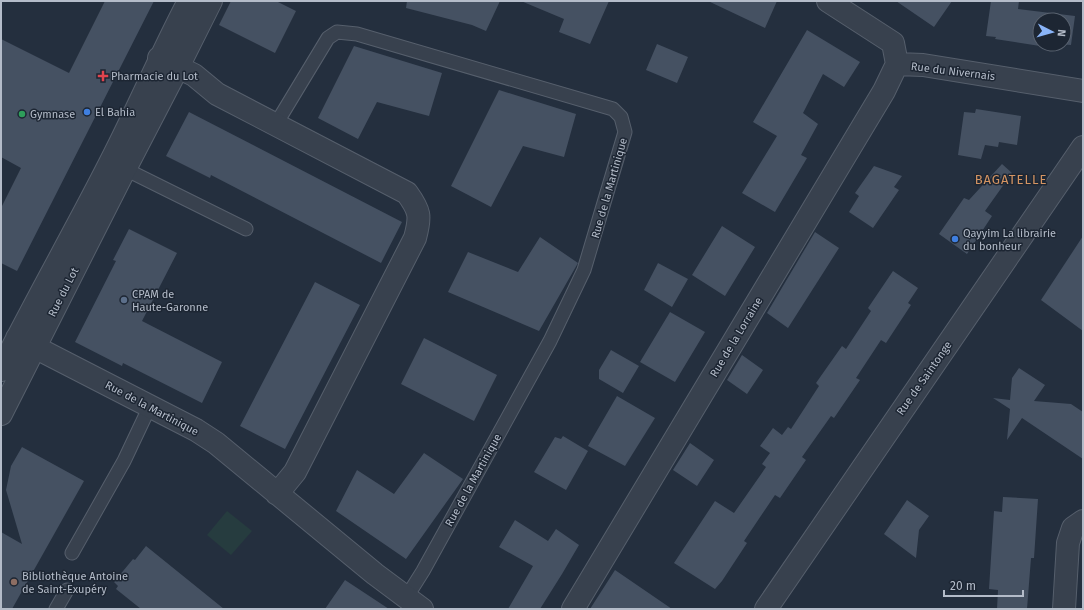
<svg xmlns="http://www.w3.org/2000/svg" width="1084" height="610" font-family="'Fira Sans',sans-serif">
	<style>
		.green { fill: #263c3f }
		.building { fill: #455162 }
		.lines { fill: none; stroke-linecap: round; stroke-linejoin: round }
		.service-casing { stroke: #565f6c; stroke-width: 15 }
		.minor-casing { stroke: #565f6c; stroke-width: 24 }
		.service { stroke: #38414e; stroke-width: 13 }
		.minor { stroke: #38414e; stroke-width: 22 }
		.health-dot { fill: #e0444e; stroke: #1d2633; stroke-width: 1.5 }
		.shop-dot { fill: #3f7fe0; stroke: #1d2633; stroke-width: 1.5 }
		.leisure-dot { fill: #2e9e5b; stroke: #1d2633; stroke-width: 1.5 }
		.service-dot { fill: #5c6f8a; stroke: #1d2633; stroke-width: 1.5 }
		.education-dot { fill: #8d6e63; stroke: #1d2633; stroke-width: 1.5 }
		.labels { text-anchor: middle; stroke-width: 3; stroke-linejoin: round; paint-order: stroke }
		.street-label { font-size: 11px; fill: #b4bcc9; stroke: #1d2633 }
		.poi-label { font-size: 11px; fill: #b4bcc9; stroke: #1d2633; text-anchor: start }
		.quarter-label { font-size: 13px; letter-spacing: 1px; fill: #d59563; stroke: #1d2633 }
	</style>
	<rect width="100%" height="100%" fill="#242f3e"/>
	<path class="green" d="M227,511L252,531L231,555L207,535Z"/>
	<path class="building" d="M105,1H154L17,271L1,263V208L21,168L1,157V39L69,73Z
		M231,1H276L296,11L275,53L219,25Z
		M407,1H500L486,31L472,25L406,8Z
		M521,1H609L590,44L559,32L564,19Z
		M708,1H777L765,28Z
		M896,1H952L934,27Z
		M991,1H1019L1018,9L1075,16L1071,45L1058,44H1064V20H1040V46L995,39L996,37L986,36Z
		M807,30L860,62L844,87L823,74L803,113L818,124L801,155L807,158L775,212L742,193L777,136L753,122Z
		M657,44L688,57L677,83L646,70Z
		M354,46L442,73L429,116L377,102L358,139L318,118Z
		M499,90L576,114L564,157L523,146L491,207L451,186Z
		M976,109L1021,116L1017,145L999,142L998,147L985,145L981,159L958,155L964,112L975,113Z
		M189,112L402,222L381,263L211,175L210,178L166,156Z
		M1002,164L1012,173L985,211L992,216L967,254L939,234L964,198L969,200Z
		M874,166L902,176L894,187L899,190L873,228L849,212L859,196L855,193Z
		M722,226L755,247L725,296L692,275Z
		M129,229L177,253L142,321L222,362L202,403L123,363L122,366L75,342L116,261L113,260Z
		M815,232L839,248L788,328L767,313Z
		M1083,236V331L1041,300Z
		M540,237L578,263L539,331L448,292L468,252L518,272Z
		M658,263L688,279L672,307L644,290Z
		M893,271L918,288L908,303L911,305L886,343L881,340L856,378L860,380L834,418L831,416L802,457L806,460L780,498L775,495L744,541L747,543L722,581L715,589L674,563L715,501L734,513L766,467L762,464L770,453L760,446L773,428L782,435L788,427L791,429L819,386L816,383L842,346L846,349L871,311L868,308Z
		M315,282L360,305L285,449L240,426Z
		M670,312L705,332L675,382L640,362Z
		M424,338L497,375L474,421L401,384Z
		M611,350L639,366L623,393L599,379V370Z
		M742,355L763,370L747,394L727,380Z
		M1019,368L1045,385L1034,401L1071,404L1083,412V459L1022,418L1007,440L1010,409L993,398L1010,400L1012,378Z
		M617,396L655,418L625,466L588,446Z
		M563,436L588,451L566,490L534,472L555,437L561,439Z
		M690,443L714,460L697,486L673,470Z
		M22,447L84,481L12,609H1V532L22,544L6,490L11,466Z
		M424,453L463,479L406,559L336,511L357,470L394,494Z
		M1003,497L1038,499L1034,558H1031L1027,609H997L998,590L989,589L994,511L1002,512Z
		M907,500L929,516L919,530L916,558L884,534Z
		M515,520L548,541L556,529L579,545L562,574L540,609H508L533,566L499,547Z
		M146,546L224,609H141L116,589L118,586L114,582L133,559L135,560Z
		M615,570L672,609H590Z
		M345,580L389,609H325Z"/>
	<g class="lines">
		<g class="service-casing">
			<path id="service" d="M276,124L328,38L337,32L357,34L613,109L621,117L625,132L584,270L550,341L423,571L406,598
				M125,169L246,229
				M72,553L124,461L150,406
				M56,609L67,590"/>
		</g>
		<g class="minor-casing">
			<path id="minor" d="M828,1L893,43L897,64
				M159,58L194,75L217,94L407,193C420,211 421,216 415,238L295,472L277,494
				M897,64L923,65L1083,91
				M17,338L196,430L216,443L375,574L422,609
				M1,370C36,300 75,232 110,163C138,109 161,54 189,1
				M1,414L125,169L178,67L211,1
				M573,609L884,91L897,64
				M766,609L1083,147
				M1064,609L1068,543L1073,528L1083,521"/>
		</g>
		<use href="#service" class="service"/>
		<use href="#minor" class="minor"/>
	</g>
	<path class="health-dot" d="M101 70h4v4h4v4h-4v4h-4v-4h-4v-4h4z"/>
	<g class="shop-dot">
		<circle cx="87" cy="112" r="4"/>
		<circle cx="955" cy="239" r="4"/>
	</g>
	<circle class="leisure-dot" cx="22" cy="114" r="4"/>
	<circle class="service-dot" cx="124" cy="300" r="4"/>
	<circle class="education-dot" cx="14" cy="582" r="4"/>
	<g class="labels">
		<g class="street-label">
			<text transform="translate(953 71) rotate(7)" y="4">Rue du Nivernais</text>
			<text transform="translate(609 188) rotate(-74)" y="4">Rue de la Martinique</text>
			<text transform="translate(63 292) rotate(-63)" y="4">Rue du Lot</text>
			<text transform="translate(736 337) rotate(-59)" y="4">Rue de la Lorraine</text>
			<text transform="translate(924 378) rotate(-55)" y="4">Rue de Saintonge</text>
			<text transform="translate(152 408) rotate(28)" y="4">Rue de la Martinique</text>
			<text transform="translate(473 480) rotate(-61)" y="4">Rue de la Martinique</text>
		</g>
		<g class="poi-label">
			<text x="111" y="80">Pharmacie du Lot</text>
			<text x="95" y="116">El Bahia</text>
			<text x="30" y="118">Gymnase</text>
			<text x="963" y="237">Qayyim La librairie<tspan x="963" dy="13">du bonheur</tspan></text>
			<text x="132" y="298">CPAM de<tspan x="132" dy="13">Haute-Garonne</tspan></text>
			<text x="22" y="580">Bibliothèque Antoine<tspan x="22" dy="13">de Saint-Exupéry</tspan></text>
		</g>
		<g class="quarter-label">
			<text x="1011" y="184">BAGATELLE</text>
		</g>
	</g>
	<rect width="1084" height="610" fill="none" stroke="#b4bcc9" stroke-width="4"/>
	<g transform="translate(1052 32) rotate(96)"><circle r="19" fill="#1d2633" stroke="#59626f"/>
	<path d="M0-3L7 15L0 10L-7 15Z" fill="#8ab4f8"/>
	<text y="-6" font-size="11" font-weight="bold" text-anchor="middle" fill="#b4bcc9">N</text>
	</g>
	<path d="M944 590v6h79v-6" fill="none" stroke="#b4bcc9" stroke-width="2"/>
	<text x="950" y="590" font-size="12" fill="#b4bcc9" stroke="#1d2633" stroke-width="3" paint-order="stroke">20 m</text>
</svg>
